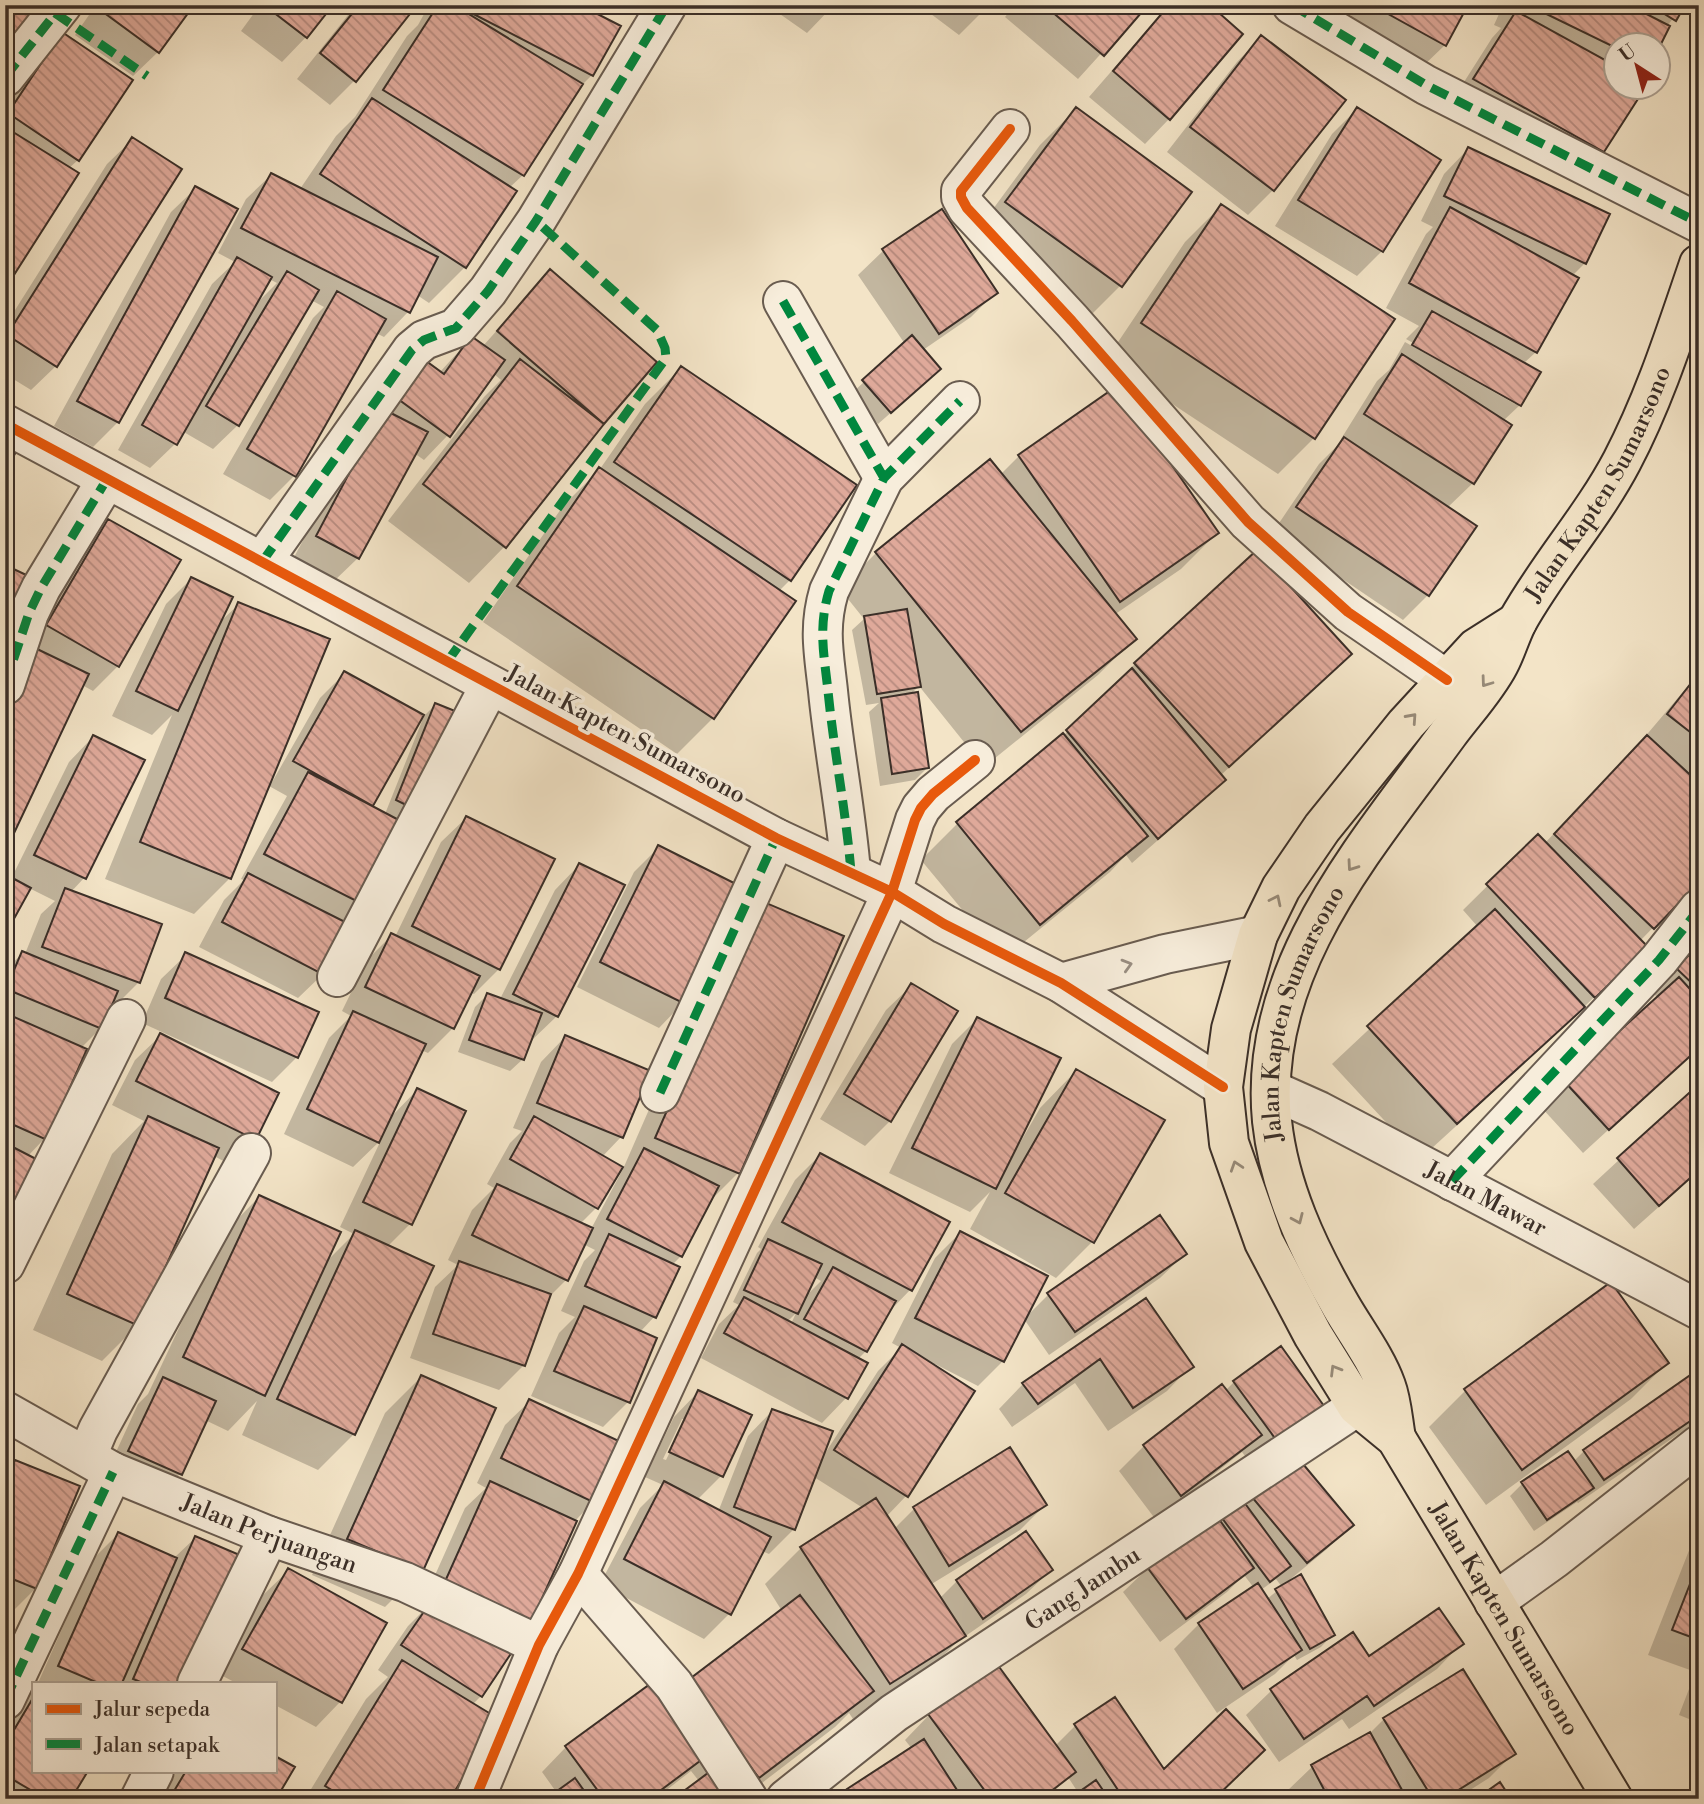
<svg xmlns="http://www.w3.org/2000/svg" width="1704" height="1804" font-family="'Libre Bodoni',serif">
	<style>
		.shadow { fill: #0003; fill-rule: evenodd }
		.building { fill: url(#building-back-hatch); stroke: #3b2f28; stroke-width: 2 }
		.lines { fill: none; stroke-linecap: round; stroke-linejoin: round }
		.minor-casing { stroke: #695c50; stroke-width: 42 }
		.highway-casing { stroke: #3b2f28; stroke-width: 42 }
		.minor { stroke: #f7eddb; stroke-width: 38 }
		.highway { stroke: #f3e4c7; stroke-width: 38 }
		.quiet { stroke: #00873e; stroke-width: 9; stroke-dasharray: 18 9; stroke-linecap: butt }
		.cycleway-casing { stroke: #f7eddb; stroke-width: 15 }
		.cycleway { stroke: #e8590c; stroke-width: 10 }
		.oneway { stroke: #978a78 }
		.oneway2 { stroke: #998e82 }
		.labels { text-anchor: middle; stroke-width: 7; stroke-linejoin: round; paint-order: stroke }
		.street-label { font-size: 24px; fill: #3b2f28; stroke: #f7eddb }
	</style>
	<defs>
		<pattern id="building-back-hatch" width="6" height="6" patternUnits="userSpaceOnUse" patternTransform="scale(1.75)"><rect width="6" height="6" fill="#dfa99a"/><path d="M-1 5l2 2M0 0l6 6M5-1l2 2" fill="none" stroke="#b68a7e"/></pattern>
	</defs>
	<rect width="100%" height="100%" fill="#f3e4c7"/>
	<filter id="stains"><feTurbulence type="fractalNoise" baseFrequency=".00286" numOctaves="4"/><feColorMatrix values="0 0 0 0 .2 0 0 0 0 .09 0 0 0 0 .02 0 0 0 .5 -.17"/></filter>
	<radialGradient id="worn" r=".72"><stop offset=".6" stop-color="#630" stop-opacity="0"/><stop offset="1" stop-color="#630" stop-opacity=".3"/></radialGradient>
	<path class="shadow" d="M5,5H54L35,24Z
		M96,5H192L158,52L133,76L75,35Z
		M260,5H331L306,37L282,62L241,31Z
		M356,5H414L355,80L330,105L297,79Z
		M429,5H583L581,8L592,75L576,91L523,175L509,188L465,267L429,303L417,295L408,312L384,337L376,333L294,476L270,500L223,474L313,318L324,307L311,300L238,425L213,449L182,431L175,444L150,468L118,450L212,284L235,262L218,253L246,199L271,175L300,189L336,136L355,117L407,36L418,25ZM269,279L277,283L256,304Z
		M767,5H834L807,33Z
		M919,5H989L959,35Z
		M1015,5H1145L1078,79L1005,17Z
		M1169,5V119L1145,144L1089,97Z
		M1356,5H1466L1445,45L1420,69L1344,28Z
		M1503,5H1683L1668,25L1616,46V88H1643L1603,151L1578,175L1450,104L1492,38L1501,28L1494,25Z
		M62,35L78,160L68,169L5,286V108L38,59Z
		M1261,37L1343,100L1273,190L1248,215L1167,152L1237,62Z
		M1076,109L1190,192L1120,286L1084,322L971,239L1040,145Z
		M1357,109L1382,251L1357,276L1275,226L1332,134Z
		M132,140L56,366L31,390L5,374V326L107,164Z
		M1468,149L1585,263L1572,276L1536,352L1523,364L1520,405L1503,421L1473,483L1447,508L1428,595L1403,620L1273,532L1319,464L1343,440L1341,439L1377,381L1389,370L1405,342L1515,404V400L1406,339L1419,326L1386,308L1426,234L1433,227L1421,221L1444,174Z
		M196,188L118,422L93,447L54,426L171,212Z
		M1221,206L1314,438L1278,474L1106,360L1185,242Z
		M883,251L996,292L971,317L923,350L927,381L878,424L851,394L905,344L858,275Z
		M550,271L655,362L602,423L505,546L469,583L388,521L484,397L501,380L493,373L448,435L424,460L414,453L358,558L333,582L292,561L359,436L383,411L440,372L471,338L483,346Z
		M681,368L855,485L790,580L779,591L713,718L677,754L483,622L563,506L600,469L645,404Z
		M1117,389L1217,533L1181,569L1114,615L1134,639L1098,675L984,767L919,686L910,695L927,768L915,780L880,786L869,712L879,703L866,705L852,630L864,619L840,589L876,553L1001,474L1019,456Z
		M108,521L118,666L93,691L82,685L5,847V686L22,650L83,546Z
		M191,579L219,623L239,604L269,783L271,784L320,698L345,673L423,717L435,705L468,718L323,974L298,998L199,947L224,900L244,880L241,879L287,796L269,786L230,878L194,914L105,879L172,715L152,735L112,716L166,604ZM420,720L422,721L385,814L370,807Z
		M1350,654L1220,776L1223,780L1199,804L1132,863L1126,855L1110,872L1003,959L921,860L957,824L1062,737L1135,664Z
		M1699,673V880L1640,941L1621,971L1547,1043L1420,1159L1332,1064L1478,927L1463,910L1538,836L1545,843L1643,739Z
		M93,737L142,760L84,878L71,892L139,982L114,1007L110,1005L101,1028L81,1048L45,1138L28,1156L5,1219V970L23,953L25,954L41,914L55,901L11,879L69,762Z
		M466,818L499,969L474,994L470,992L453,1028L428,1053L421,1050L390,1118L417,1090L410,1224L387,1247L354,1434L318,1470L242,1435L257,1401L228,1431L205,1420L180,1474L155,1499L105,1476L138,1404L148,1394L223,1234L259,1197L326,1262L354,1234L340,1227L381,1140L353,1167L284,1134L329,1038L351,1016L342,1011L367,960L392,935L395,937L441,842Z
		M659,847L683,1003L659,1028L577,987L634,872Z
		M579,865L557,1016L532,1040L530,1039L523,1059L510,1071L458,1052L475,1007L487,995L500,999L555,890Z
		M724,938L738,1173L708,1203L681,1256L672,1265L654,1317L640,1332L628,1402L603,1427L531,1396L559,1333L575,1317L561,1311L584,1261L595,1250L583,1244L566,1280L548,1298L524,1365L499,1390L410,1358L435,1287L458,1265L448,1260L472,1210L494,1188L487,1184L510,1143L522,1131L513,1128L541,1062L565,1037L649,1071L621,1137L602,1157L620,1168L596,1208L580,1224L591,1229L623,1169Z
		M1699,947V1047L1583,1153L1541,1107L1658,998L1653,993Z
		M186,955L297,1057L272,1082L142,1023L161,979Z
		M911,986L890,1121L865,1146L820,1119L886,1010Z
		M977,1019L1017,1142L1020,1143L1040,1108L1076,1071L1163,1121L1092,1242L1056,1278L970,1229L990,1192L970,1212L889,1173L952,1044Z
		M160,1036L277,1094L229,1164L214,1156L138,1325L102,1361L33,1330L112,1154L144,1121L112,1105L135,1060Z
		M1699,1086V1171L1634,1229L1593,1184Z
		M820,1155L910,1290L886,1315L866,1351L858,1359L846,1398L822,1423L701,1358L719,1324L739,1305L733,1302L757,1253L761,1249L758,1247L795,1180ZM814,1277L821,1281L804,1298ZM796,1313L791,1324L787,1322Z
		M1699,1223V1235L1692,1230Z
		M960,1233L1027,1316L1049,1294L1185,1254L1160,1278L1049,1355L1024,1319L1003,1361L978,1386L935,1364L933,1367L907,1495L886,1517L894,1529L914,1509L1009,1449L1045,1505L1020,1530L930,1585L939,1599L957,1581L1051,1570L1026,1594L957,1642L927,1672L853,1719L849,1713L835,1727L741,1799L699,1781L691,1771L655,1799H549L557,1793L542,1772L566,1747L670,1699L782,1611L765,1584L801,1548L863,1508L814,1477L794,1529L769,1554L762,1551L729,1614L704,1639L600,1584L640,1508L663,1485L645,1477L674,1417L698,1392L721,1476L697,1500L718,1512L748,1436L772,1411L824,1455L878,1371L901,1348L892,1343L935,1258ZM682,1419H686L666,1460L663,1459Z
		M1610,1285L1667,1363L1631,1399L1486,1505L1429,1427L1465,1391Z
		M1145,1300L1191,1366L1167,1391L1108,1431L1075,1383L1012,1427L999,1409L1023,1384Z
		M1699,1371V1420L1578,1503L1577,1502L1534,1531L1510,1496L1522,1484L1567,1453L1573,1462L1584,1451Z
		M421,1377L422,1570L385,1607L312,1575L385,1413Z
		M1234,1382L1322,1406L1251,1464L1242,1452L1156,1520L1119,1471L1144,1446L1225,1391Z
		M530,1401L593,1502L576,1520L529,1624L481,1696L472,1705L448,1799H305L366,1699L388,1677L378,1670L408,1626L422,1612L419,1611L465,1508L486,1488L477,1483L505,1425Z
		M15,1462L36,1588L11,1613L5,1610V1472Z
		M1254,1498L1351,1524L1327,1549L1287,1582L1333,1634L1321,1647L1297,1660L1294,1655L1275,1674L1217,1713L1174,1649L1199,1624L1254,1588L1244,1575L1227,1592L1160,1642L1123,1592L1148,1568L1216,1518L1245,1507ZM1276,1579L1282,1587L1267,1599L1261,1590Z
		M1699,1525V1661L1690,1670L1648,1655Z
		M118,1534L174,1558L195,1538L186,1683H38L93,1559Z
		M288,1571L384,1624L340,1702L316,1727L275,1705V1683H236L219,1674L263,1595Z
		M1353,1635L1369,1659L1461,1644L1437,1669L1349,1729L1342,1719L1279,1762L1246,1715L1271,1691Z
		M1699,1663V1723L1679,1715Z
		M33,1692V1771H86L69,1799H5V1731L22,1704Z
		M1115,1699L1163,1771L1213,1799H1072L1079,1794L1068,1777L1046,1799H840L848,1790L912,1749L905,1740L929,1715L1055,1746L1075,1726Z
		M1384,1719L1513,1754L1489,1778L1456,1799H1291L1287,1791L1312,1767L1368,1735Z
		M275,1758L292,1768L274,1799H161L177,1771H275Z"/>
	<path class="building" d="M5,5H22L41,20L5,64Z
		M102,5H194L159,53L99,9Z
		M264,5H333L307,38Z
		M359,5H417L356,82L320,53Z
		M438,5H454L583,84L524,176L383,90Z
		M456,5H580L621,26L593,76Z
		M1044,5H1148L1104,56Z
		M1169,5H1210L1243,34L1170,120L1113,71Z
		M1372,5H1468L1446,46Z
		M1528,5H1629L1670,26L1658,50V46H1616V48Z
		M1650,5H1685L1676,21Z
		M1516,11L1616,66V88H1645L1604,152L1473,79Z
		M62,32L133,80L79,161L8,113Z
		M1261,35L1346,100L1274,191L1190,127Z
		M372,98L517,191L466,268L320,174Z
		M1076,107L1192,192L1122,287L1005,202Z
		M1357,107L1441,160L1383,252L1298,200Z
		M5,127L79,173L5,289Z
		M132,137L182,169L57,367L7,335Z
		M1468,147L1610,214L1586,264L1444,196Z
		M271,173L438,257L410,313L241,228Z
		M195,186L238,209L119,423L77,401Z
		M1221,204L1395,319L1315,439L1141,323Z
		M1450,207L1579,278L1537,353L1409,283Z
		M942,209L998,293L939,334L882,249Z
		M237,257L272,277L177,445L142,425Z
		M550,269L657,362L604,424L497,331Z
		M287,271L319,290L239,426L206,406Z
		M337,291L386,319L296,477L247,449Z
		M1432,311L1541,372L1521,406L1412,345Z
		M912,335L941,369L891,413L862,380Z
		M471,336L505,360L450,437L398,399L426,361L444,374Z
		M1402,354L1512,425L1474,484L1364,414Z
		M520,359L604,424L506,548L423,484Z
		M681,366L857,485L791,581L614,462Z
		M1117,386L1219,533L1120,602L1018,455Z
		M383,409L428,432L359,559L316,536Z
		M1344,437L1477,526L1429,596L1296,507Z
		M5,444L17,450L5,472Z
		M990,459L1137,639L1021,732L875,552Z
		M599,467L796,601L714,719L517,586Z
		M108,519L181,560L119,667L46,625Z
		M1257,550L1352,654L1229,767L1134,663Z
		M5,565L37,580L5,647Z
		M191,577L233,597L178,711L136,691Z
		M238,602L330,639L231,879L140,842Z
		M907,609L921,687L877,694L864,616Z
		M35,648L89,674L7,848L5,711Z
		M1132,668L1226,780L1158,839L1066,730Z
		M344,671L424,715L373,806L293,761Z
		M1699,673V739L1667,714Z
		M918,692L929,768L892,774L881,698Z
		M435,703L470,717L422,813L396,800Z
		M1063,733L1148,836L1040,925L956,822Z
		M93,735L145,760L86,879L34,855Z
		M1647,735L1699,783V882L1654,929L1554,834Z
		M308,772L412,827L370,908L264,854Z
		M466,816L555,859L500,970L412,926Z
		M1538,834L1648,947L1595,998L1486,884Z
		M658,845L744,888L685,1004L600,962Z
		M579,863L625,885L558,1017L513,994Z
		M248,873L349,924L324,975L222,922Z
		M5,874L31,888L5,935Z
		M65,888L162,924L140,983L42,947Z
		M759,900L844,936L740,1174L655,1138Z
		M1495,909L1585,1007L1457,1124L1367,1026Z
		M391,933L480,976L454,1029L365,987Z
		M1699,945V990L1676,968Z
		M22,951L118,991L102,1029L6,989Z
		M185,952L319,1012L298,1058L165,998Z
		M1679,977L1699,999V1048L1609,1130L1564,1081Z
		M911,983L958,1011L891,1122L844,1094Z
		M487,993L542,1013L524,1060L469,1040Z
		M353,1011L426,1044L379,1143L307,1109Z
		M5,1013L87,1049L47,1140L5,1121Z
		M977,1017L1061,1058L996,1189L912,1148Z
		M160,1033L279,1093L256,1140L136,1081Z
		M565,1035L651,1071L623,1138L537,1103Z
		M1076,1069L1165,1120L1094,1243L1005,1193Z
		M1699,1084V1170L1659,1206L1617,1158Z
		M417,1088L466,1111L412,1225L363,1202Z
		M148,1116L219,1148L139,1326L67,1294Z
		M534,1116L623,1167L598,1209L510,1159Z
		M5,1143L38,1160L5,1223Z
		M644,1148L719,1186L682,1257L607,1219Z
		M820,1153L950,1222L912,1291L782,1222Z
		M497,1184L593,1228L568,1281L472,1235Z
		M259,1195L341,1232L265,1396L183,1357Z
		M1160,1215L1187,1254L1075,1332L1047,1293Z
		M355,1230L434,1266L355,1435L277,1399Z
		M960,1231L1048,1276L1004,1362L915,1318Z
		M609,1234L680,1267L656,1318L585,1286Z
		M768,1239L822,1264L798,1314L744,1290Z
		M459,1261L551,1294L525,1366L433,1334Z
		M833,1267L896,1301L867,1352L804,1319Z
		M1611,1282L1669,1363L1522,1470L1464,1389Z
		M744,1297L868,1363L848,1399L724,1333Z
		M1146,1298L1194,1367L1133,1408L1100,1359L1038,1404L1022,1383Z
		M584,1306L657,1338L630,1403L554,1371Z
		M902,1344L975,1391L908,1497L834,1450Z
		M1281,1346L1324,1406L1277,1441L1233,1381Z
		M1699,1369V1415L1604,1480L1583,1450Z
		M421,1375L496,1408L423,1571L347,1539Z
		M163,1377L216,1401L182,1475L128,1451Z
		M1222,1384L1262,1435L1181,1496L1143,1445Z
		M698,1390L752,1415L723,1477L669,1452Z
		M529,1399L623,1443L595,1503L501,1458Z
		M772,1409L833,1431L795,1530L734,1507Z
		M1010,1447L1047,1505L949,1566L913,1507Z
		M1568,1451L1594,1488L1547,1520L1521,1482Z
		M1298,1458L1354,1525L1307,1563L1252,1497Z
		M15,1460L80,1486L37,1589L5,1576V1482Z
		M490,1481L577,1521L530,1625L443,1586Z
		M664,1481L771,1537L731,1615L624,1559Z
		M876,1498L966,1636L890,1684L800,1547Z
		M1241,1498L1291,1566L1270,1582L1219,1514Z
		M1216,1515L1254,1568L1186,1619L1147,1567Z
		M1026,1531L1053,1570L983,1619L956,1580Z
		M118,1532L177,1558L122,1683H98L58,1666Z
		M195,1536L242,1556L188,1683H143L133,1679Z
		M1699,1561V1640L1672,1630Z
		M288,1568L387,1623L342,1703L242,1649Z
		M1301,1574L1335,1635L1310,1649L1275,1589Z
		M1258,1583L1302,1650L1243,1689L1198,1623Z
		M800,1595L874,1691L759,1778L687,1681Z
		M432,1600L512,1652L482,1697L401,1645Z
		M1439,1608L1464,1644L1374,1706L1367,1696L1304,1739L1270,1689L1353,1632L1369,1656Z
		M402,1660L499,1719L450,1799H347L325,1786Z
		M997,1664L1076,1772L1041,1799H991L928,1714Z
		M1463,1669L1516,1754L1444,1799H1433L1383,1718Z
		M657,1679L712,1752L649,1799H604L565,1746Z
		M1115,1697L1164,1769L1226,1709L1265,1750L1214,1799H1124L1074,1724Z
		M33,1698V1771H88L71,1799H46L5,1775V1745Z
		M1370,1732L1407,1799H1329L1311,1765Z
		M924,1739L957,1790L943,1799H854L847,1789Z
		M275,1756L295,1767L276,1799H177L171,1796L186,1771H275Z
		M712,1770L733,1799H673Z
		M575,1778L590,1799H546Z
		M1096,1780L1109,1799H1069Z
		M1500,1782L1511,1799H1476Z
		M292,1793L307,1799H290Z"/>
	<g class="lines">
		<g class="minor-casing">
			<g id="minor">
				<path d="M1292,5L1426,85L1699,223"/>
				<path d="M5,77L62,5"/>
				<path d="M1010,129L961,191V197L967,208L1072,321L1248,522L1348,612L1447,680"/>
				<path d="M783,301L884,478"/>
				<path d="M5,424L776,838L892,892L944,924L1061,983L1223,1087"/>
				<path d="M262,562L412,350L424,340L456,328L488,291L536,221L667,5"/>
				<path d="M5,685L29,613L41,588L107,479"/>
				<path d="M851,872C846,811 834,752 828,691C824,654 818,628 829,591L884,478L960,401"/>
				<path d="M337,977L490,685"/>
				<path d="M1061,983L1165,954L1258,935"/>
				<path id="s1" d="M1272,1090L1319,1111L1699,1310"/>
				<path d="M660,1093L776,838"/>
				<path d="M1452,1181L1659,960L1699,909"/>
				<path d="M5,1264L126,1019"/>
				<path id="s2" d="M5,1411L113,1472L269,1536L405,1582L539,1645"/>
				<path d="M87,1456L98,1430L251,1153"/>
				<path d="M578,1574L674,1685L748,1799"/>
				<path d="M1494,1602L1554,1559L1699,1445"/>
				<path d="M197,1683L269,1536"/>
				<path d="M5,1700L113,1472"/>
				<path d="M140,1799L154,1771"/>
				<path d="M475,1799L539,1645L578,1574L892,892L915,820L921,808L933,794L975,760"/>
				<path id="s3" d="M786,1799L894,1713L1385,1388"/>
			</g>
		</g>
		<g class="highway-casing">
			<g id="highway">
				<path id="s4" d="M1517,622L1476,648L1406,724L1322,828L1281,888L1258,935L1231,1029L1223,1087L1229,1143L1264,1242L1313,1335L1357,1406L1396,1438L1613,1799"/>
				<path id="s5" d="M1396,1438C1393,1422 1392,1402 1386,1386C1376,1358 1356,1332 1341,1306C1308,1249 1279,1187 1272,1121C1257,969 1365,848 1448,734C1465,711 1486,689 1499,664C1506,651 1510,636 1517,622C1548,566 1592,518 1622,461C1655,398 1676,331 1699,264"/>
			</g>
		</g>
		<use href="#minor" class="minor"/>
		<use href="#highway" class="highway"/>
		<path class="quiet" d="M1292,5L1426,85L1699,223
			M55,13L147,76
			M5,77L62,5
			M783,301L884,478
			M262,562L412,350L424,340L456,328L488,291L536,221L667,5
			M447,662L666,358L665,348L657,330L536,221
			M5,685L29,613L41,588L107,479
			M851,872C846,811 834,752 828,691C824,654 818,628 829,591L884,478L960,401
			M660,1093L776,838
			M1452,1181L1659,960L1699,909
			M5,1700L113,1472"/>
		<g class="cycleway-casing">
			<path id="cycleway" d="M1010,129L961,191V197L967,208L1072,321L1248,522L1348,612L1447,680
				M5,424L776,838L892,892L944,924L1061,983L1223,1087
				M475,1799L539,1645L578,1574L892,892L915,820L921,808L933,794L975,760"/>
		</g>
		<use href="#cycleway" class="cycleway"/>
	</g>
	<defs><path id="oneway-chevron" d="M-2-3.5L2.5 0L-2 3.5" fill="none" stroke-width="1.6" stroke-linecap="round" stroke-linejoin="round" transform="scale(1.75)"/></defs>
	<g class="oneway">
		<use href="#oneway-chevron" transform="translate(1486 682) rotate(126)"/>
		<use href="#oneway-chevron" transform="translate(1412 718) rotate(-48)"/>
		<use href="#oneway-chevron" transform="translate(1352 866) rotate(125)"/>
		<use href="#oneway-chevron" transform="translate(1276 900) rotate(-64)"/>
		<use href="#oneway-chevron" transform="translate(1236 1166) rotate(-108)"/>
		<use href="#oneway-chevron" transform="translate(1298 1219) rotate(66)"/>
		<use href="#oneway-chevron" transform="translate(1335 1370) rotate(-121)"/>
	</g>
	<use class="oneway2" href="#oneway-chevron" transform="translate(1127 965) rotate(-16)"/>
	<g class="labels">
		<g class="street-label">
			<text dy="8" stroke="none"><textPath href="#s5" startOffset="1073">Jalan Kapten Sumarsono</textPath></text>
			<text transform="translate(626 734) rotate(28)" y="8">Jalan Kapten Sumarsono</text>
			<text dy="8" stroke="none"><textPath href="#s5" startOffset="457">Jalan Kapten Sumarsono</textPath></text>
			<text dy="8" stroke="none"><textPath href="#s1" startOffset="240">Jalan Mawar</textPath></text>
			<text dy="8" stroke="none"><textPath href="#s2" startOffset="292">Jalan Perjuangan</textPath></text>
			<text dy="8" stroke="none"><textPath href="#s3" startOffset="364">Gang Jambu</textPath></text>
			<text dy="8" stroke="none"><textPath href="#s4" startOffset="1178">Jalan Kapten Sumarsono</textPath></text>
		</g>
	</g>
	<rect width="1704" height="1804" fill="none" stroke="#f3e4c7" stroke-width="28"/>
	<rect x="7" y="7" width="1690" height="1790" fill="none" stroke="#3b2f28" stroke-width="3.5"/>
	<rect x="14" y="14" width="1676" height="1776" fill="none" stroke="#3b2f28" stroke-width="2"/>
	<rect x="32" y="1682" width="245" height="91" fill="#f7eddb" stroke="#aca193" stroke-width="2"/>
	<rect x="46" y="1704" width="35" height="10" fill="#e8590c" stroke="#aca193" stroke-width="2"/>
	<text x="94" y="1716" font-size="21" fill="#3b2f28">Jalur sepeda</text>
	<rect x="46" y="1739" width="35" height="10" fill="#00873e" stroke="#aca193" stroke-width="2"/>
	<text x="94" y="1752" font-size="21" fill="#3b2f28">Jalan setapak</text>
	<g transform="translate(1637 66) rotate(324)"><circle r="33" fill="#f7eddb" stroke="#aca193" stroke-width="2"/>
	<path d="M0-5L12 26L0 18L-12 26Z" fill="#8f2418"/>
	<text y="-10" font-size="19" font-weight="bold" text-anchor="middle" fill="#3b2f28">U</text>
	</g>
	<rect width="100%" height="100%" filter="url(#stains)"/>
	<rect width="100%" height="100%" fill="url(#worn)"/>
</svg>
